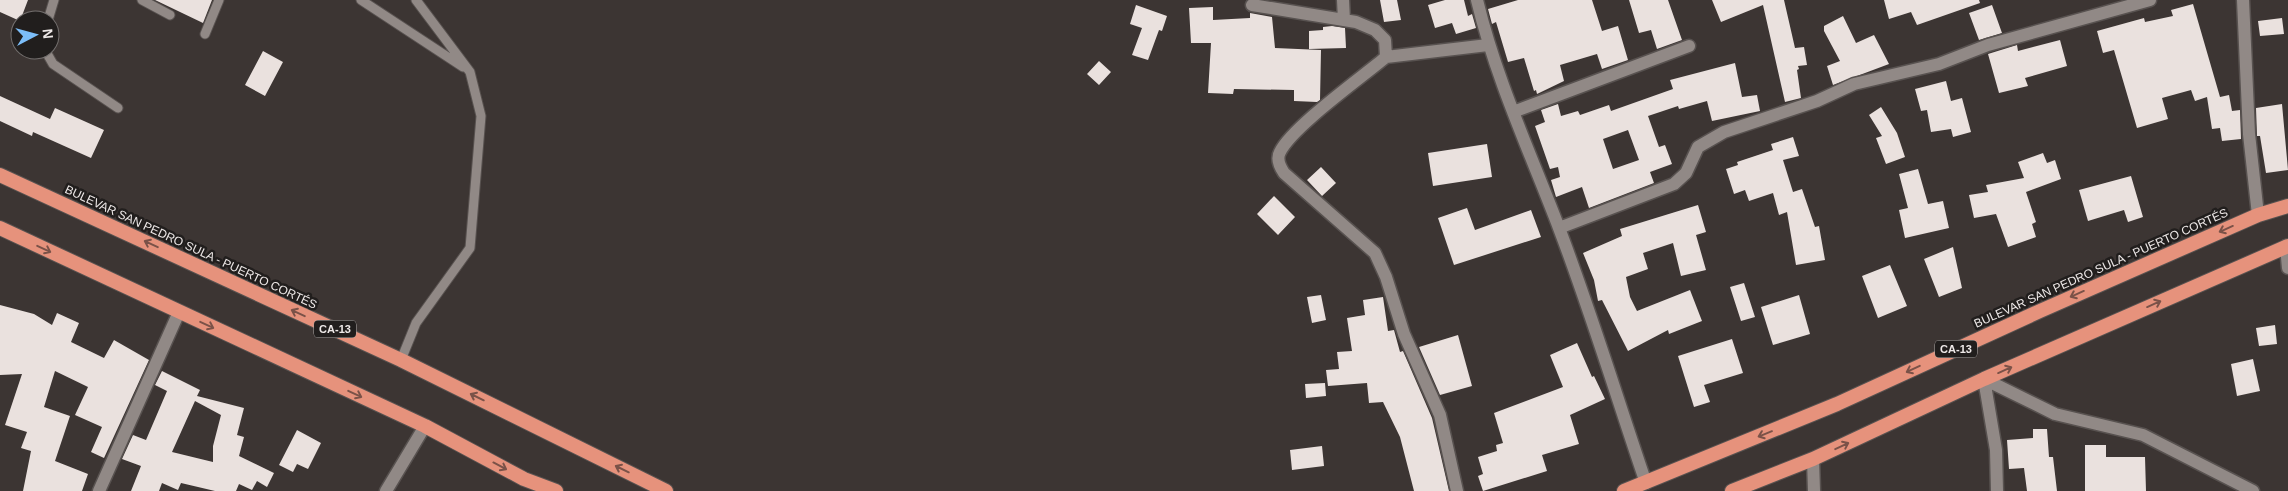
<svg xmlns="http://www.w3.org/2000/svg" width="2288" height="491" font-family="Helvetica,sans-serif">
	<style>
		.building { fill: #eae1de; fill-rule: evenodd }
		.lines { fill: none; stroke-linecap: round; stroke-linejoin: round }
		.service-casing { stroke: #585250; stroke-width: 11 }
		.minor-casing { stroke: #585250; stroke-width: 15 }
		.trunk-casing { stroke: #585250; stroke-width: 16 }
		.service { stroke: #918986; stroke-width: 9 }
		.minor { stroke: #918986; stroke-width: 12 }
		.trunk { stroke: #e6927c; stroke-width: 14 }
		.oneway { stroke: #7a5248 }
		.labels { text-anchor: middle; stroke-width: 5; stroke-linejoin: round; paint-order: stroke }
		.shield { fill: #211e1d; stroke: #b0acab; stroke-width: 1 }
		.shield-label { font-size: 11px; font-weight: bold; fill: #eee9e8 }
		.street-label { font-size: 12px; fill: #eee9e8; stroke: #211e1d }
	</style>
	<rect width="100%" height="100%" fill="#3c3533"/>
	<path class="building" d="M0,0H28L20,21L0,12Z
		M155,0H212L203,23Z
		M1380,0H1397L1401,20L1384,22Z
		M1445,0H1464L1468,16L1472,14L1476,28L1456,34L1452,23L1435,28L1428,5Z
		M1518,0H1592L1602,31L1618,26L1628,60L1602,69L1597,54L1560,65L1564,81L1537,94L1536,90L1534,91L1524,58L1508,62L1496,22L1492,24L1488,9Z
		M1629,0H1668L1682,40L1657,49L1651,30L1639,33Z
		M1712,0H1784L1795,48L1804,47L1807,65L1798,66L1799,69L1797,70L1801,98L1785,102L1763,5L1721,22Z
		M1884,0H1979L1980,3L1917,25L1911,12L1889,19Z
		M2193,4L2220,97L2229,95L2232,111L2240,110L2241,139L2222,141L2220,128L2212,129L2207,97L2195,101L2191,90L2162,98L2168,119L2137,128L2114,50L2103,53L2097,31L2144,18L2145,22L2173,16L2171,10Z
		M1136,5L1167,16L1162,31L1159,30L1148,60L1132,55L1142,28L1130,24Z
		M1992,5L2002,33L1979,40L1969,13Z
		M1213,7V20L1250,18V13L1272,17L1275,48L1321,50L1320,100L1317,102L1294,101V90L1234,89L1233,94L1208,93L1211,43H1191L1189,8Z
		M1843,16L1856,43L1874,35L1889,64L1833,85L1827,66L1840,61L1824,31V26Z
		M2282,18L2284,34L2260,36L2258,21Z
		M1332,26L1345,28L1346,48L1309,49V31L1323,30V27Z
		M2060,40L2067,66L2025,78L2028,86L1999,93L1988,54L2017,45L2018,51Z
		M263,51L283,62L265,96L245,85Z
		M1099,61L1111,72L1099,85L1087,74Z
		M1735,63L1742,97L1757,95L1760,111L1712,121L1707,101L1679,109L1678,106L1648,116L1659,147L1665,145L1672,164L1650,172L1654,183L1589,208L1582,187L1556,197L1551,180L1560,177L1558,167L1550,169L1535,126L1545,122L1541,110L1558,104L1561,116L1578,111L1580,115L1609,105L1611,111L1673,89L1670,80ZM1628,130L1639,160L1613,169L1603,139Z
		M1946,81L1951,101L1962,98L1971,132L1953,137L1951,129L1931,132L1927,110L1921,111L1915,89Z
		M0,96L50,119L55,108L104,130L91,158L33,132L32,136L0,121Z
		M2282,104L2288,170L2266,173L2260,136H2257L2256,108Z
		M1881,107L1897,133L1905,157L1886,164L1876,138L1882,136L1869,115Z
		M1793,137L1799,156L1783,160L1793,192L1802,189L1815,227L1819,226L1825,260L1796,265L1787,212L1779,215L1773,193L1749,201L1745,190L1734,194L1726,169L1738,165L1737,162L1773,150L1771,144Z
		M1487,144L1492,177L1433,186L1428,153Z
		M2043,153L2047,163L2055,160L2061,179L2026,192L2036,222L2032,224L2036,237L2008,247L1996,214L1974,218L1969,195L1988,192L1986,185L2024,178L2018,162Z
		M1321,167L1336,183L1322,196L1307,180Z
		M1918,169L1928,204L1943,201L1949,228L1905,238L1899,210L1908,208L1899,174Z
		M2131,176L2143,217L2128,222L2124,210L2088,221L2079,190Z
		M1274,196L1295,217L1278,235L1257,214Z
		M1698,205L1706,232L1696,235L1706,270L1681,276L1673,243L1643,253L1648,269L1626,277L1630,297L1637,311L1690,290L1702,321L1669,334L1668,330L1628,351L1602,300L1598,301L1594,280L1583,253L1622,236L1620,229Z
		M1467,208L1475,230L1531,210L1541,237L1454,265L1438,218Z
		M1953,247L1962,288L1939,297L1924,259Z
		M1890,265L1907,306L1878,318L1862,276Z
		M1744,283L1755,317L1741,321L1730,287Z
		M1321,295L1326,320L1312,323L1307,297Z
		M1799,295L1810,334L1773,345L1761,307Z
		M1383,297L1388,331L1394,330L1400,352L1403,351L1432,418L1449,491H1414L1400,437L1383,402L1369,403L1367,383L1328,386L1326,370L1339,369L1337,352L1352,351L1347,318L1365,315L1363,300Z
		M0,305L34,314L52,325L57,313L79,323L71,342L104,358L114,340L149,360L104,458L91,452L102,427L75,415L88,387L55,371L44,407L70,416L55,461L88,474L82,491H23L31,451L21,448L27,432L5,425L22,374L0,375Z
		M2275,325L2277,344L2259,346L2256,328Z
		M1458,335L1472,386L1440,395L1419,347Z
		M1732,339L1743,373L1704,385L1710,402L1694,407L1678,356Z
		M1577,343L1592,377L1594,376L1605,399L1570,415L1579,444L1542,455L1547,471L1483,491L1478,476L1483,474L1478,457L1497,451L1496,445L1503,443L1494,413L1563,387L1550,355Z
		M2253,359L2260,391L2237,396L2231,364Z
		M162,371L200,390L197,396L244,408L237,435L244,437L239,456L274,473L267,487L257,481L252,490L239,484L236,491H215L181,483L178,490L162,483L159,491H131L141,466L122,459L133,435L146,440L167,391L155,385ZM195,401L221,415L213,446V462L172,452Z
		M1325,383L1326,396L1306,398L1305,384Z
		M2033,429H2047L2049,457H2053L2057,491H2027L2024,468L2009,469L2007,440L2033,438Z
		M297,430L321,443L308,469L297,464L293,472L279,465Z
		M2085,445H2106V457H2145L2146,491H2085Z
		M1322,446L1324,466L1292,470L1290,450Z"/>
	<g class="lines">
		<g class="service-casing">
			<path id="service" d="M142,0L170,15
				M361,0L463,67
				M48,20L54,0
				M205,34L219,0
				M45,50L53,64L118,108
				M401,360L416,323L470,248L481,116L470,72L416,0"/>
		</g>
		<g class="minor-casing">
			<path id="minor" d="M1343,0L1344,20
				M1477,0C1496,79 1530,152 1559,228C1591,312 1617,398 1646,483
				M2243,0L2249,134L2258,215
				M1252,5L1356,22L1375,30L1385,40L1386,57L1488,45
				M1386,57C1361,78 1292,127 1280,152C1276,159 1280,167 1284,173L1375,253L1386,277L1404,334L1440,415L1457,491
				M1513,112L1689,46
				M1559,228L1674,184L1686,173L1698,147L1724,132L1817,101L1854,84L1939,64L1988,45L2150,0
				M2286,246L2288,268
				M1984,379L2055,414L2143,435L2253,491
				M1984,379L1996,450L1997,491
				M1813,459L1814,491
				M99,491L179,312
				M386,491L425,426"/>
		</g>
		<g class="trunk-casing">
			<path id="trunk" d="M0,175L401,360L666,491
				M0,228L425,426L524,479L556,491
				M1624,491L1837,404L2040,311L2258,215L2288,206
				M1732,491L1813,459L1984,379L2288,246"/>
		</g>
		<use href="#service" class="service"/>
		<use href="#minor" class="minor"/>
		<use href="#trunk" class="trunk"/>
	</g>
	<defs><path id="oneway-shaft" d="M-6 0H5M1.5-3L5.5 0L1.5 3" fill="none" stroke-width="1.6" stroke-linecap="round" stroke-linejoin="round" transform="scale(1.25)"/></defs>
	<g class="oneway">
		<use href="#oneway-shaft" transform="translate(2226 229) rotate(156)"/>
		<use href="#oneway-shaft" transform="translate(151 244) rotate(-155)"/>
		<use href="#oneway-shaft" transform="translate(44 249) rotate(25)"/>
		<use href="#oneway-shaft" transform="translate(2077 294) rotate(156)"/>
		<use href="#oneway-shaft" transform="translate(2154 304) rotate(-24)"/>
		<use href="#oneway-shaft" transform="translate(298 313) rotate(-155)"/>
		<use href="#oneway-shaft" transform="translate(207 325) rotate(25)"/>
		<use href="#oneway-shaft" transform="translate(1913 369) rotate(155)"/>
		<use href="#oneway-shaft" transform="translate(2005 370) rotate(-24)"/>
		<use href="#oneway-shaft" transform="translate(355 394) rotate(25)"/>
		<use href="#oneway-shaft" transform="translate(477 397) rotate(-154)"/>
		<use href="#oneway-shaft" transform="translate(1765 434) rotate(158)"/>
		<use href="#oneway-shaft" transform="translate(1842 446) rotate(-25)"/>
		<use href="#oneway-shaft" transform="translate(500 466) rotate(28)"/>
		<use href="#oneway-shaft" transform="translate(622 469) rotate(-154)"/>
	</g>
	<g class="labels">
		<g class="shield">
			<rect x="314" y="320.5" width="42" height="17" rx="4"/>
			<rect x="1935" y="340.5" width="42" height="17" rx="4"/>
		</g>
		<g class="shield-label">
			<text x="335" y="333">CA-13</text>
			<text x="1956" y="353">CA-13</text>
		</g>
		<g class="street-label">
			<text transform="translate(191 247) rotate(25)" y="4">BULEVAR SAN PEDRO SULA - PUERTO CORTÉS</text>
			<text transform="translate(2101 268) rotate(-24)" y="4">BULEVAR SAN PEDRO SULA - PUERTO CORTÉS</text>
		</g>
	</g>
	<g transform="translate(35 35) rotate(84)"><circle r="24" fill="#211e1d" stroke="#736f6e"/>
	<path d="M0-4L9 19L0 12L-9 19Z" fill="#7cbef9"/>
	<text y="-8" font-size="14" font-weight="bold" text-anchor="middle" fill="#eee9e8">N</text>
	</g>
</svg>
